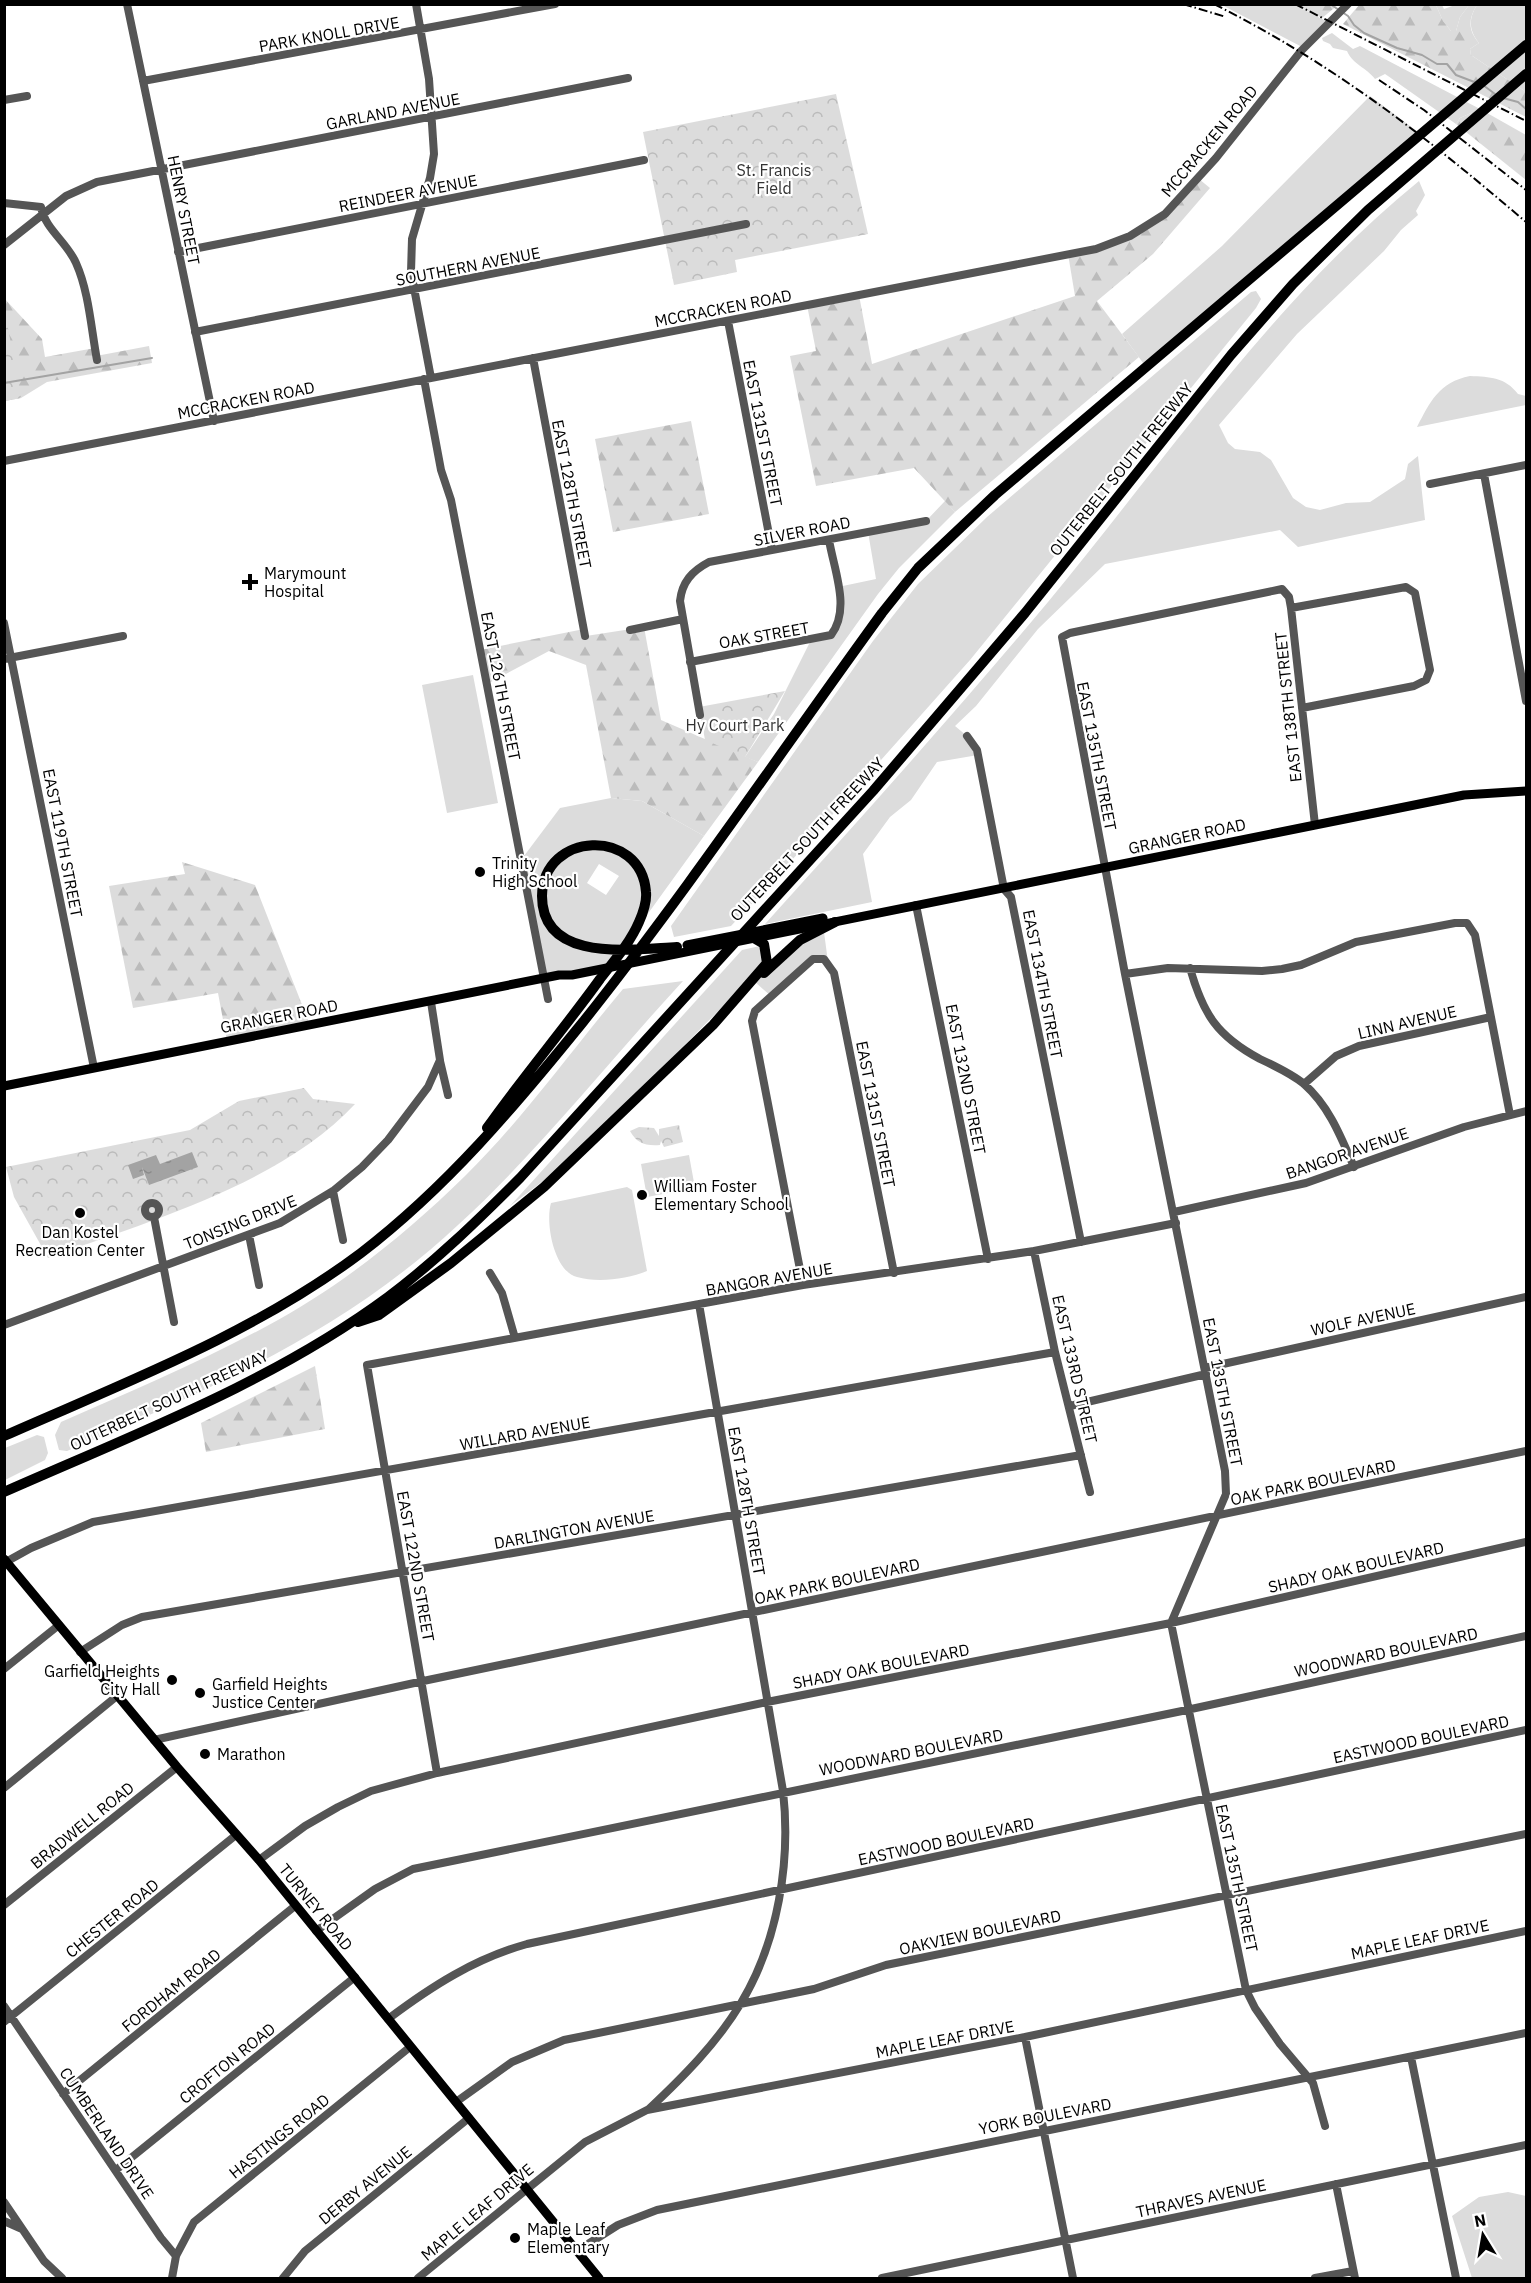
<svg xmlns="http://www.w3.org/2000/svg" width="1531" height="2283" font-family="'IBM Plex Sans',sans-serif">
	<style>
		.grass { fill: #dcdcdc; fill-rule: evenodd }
		.forest { fill: url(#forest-firs) }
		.park { fill: url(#park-crowns) }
		.water { fill: url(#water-ripples) }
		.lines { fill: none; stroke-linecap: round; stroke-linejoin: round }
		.stream { stroke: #a3a3a3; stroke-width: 2 }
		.minor { stroke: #555; stroke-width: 8 }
		.major { stroke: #000; stroke-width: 9 }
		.highway { stroke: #000; stroke-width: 10 }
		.rail { stroke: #000; stroke-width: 2; stroke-dasharray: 9 3 1.5 3; stroke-linecap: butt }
		.poi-dot { fill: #000; stroke: #fff; stroke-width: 2 }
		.labels { text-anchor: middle; stroke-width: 4.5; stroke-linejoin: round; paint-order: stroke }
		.street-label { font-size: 16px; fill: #000; stroke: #fff }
		.park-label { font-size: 16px; fill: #333; stroke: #fff }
		.poi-label { font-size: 16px; fill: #000; stroke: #fff; text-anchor: start }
	</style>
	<defs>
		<pattern id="forest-firs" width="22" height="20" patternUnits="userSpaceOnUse" patternTransform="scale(1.5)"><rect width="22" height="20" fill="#dcdcdc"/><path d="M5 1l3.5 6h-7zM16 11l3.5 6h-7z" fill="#bbb"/></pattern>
		<pattern id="park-crowns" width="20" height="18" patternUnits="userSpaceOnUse" patternTransform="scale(1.5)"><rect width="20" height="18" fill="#dcdcdc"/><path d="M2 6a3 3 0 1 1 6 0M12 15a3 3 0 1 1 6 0" fill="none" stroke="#bbb"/></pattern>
		<pattern id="water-ripples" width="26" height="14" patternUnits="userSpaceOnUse" patternTransform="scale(1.5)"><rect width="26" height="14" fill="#a3a3a3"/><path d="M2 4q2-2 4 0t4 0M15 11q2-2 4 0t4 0" fill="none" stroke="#8b8b8b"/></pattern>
	</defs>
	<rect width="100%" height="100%" fill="#fff"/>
	<path class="grass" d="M1222,5H1295L1328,22L1304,48Z
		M1436,5H1442L1444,9L1455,5H1469L1460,17L1456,31H1451L1443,21Z
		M1477,5H1526V92L1471,55L1470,49L1479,43C1469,30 1468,19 1477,5Z
		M1332,33L1353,49L1360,46L1480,109L1460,118L1456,124L1388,76L1385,74L1375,79C1366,67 1353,65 1347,51L1333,48L1330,44L1323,41L1322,38Z
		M1370,96L1422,135L1146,367L1122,334L1222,246Z
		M1419,181L1425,195L1416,211L1418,215L1401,230L1384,251L1297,334L1219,425L1228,443L1235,449L1260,452L1271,460L1293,498L1306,507L1320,510L1346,503L1370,502L1405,479L1408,464L1418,456L1425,520L1298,547L1280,530L1105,564L1038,629L976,706L955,726L967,736L978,755L937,762L911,800L890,817L863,854L872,902L765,924C861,818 956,712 1048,602C1167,458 1273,300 1419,181Z
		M1256,291L1261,299L1256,308L970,660L776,878L731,926L674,937L671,926L873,641L918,584L987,517L1251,292Z
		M1470,376C1490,377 1505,377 1518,394L1526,396V405L1417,427C1430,402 1439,382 1470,376Z
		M945,501L955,512L899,568L878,594L758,762L745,757L774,714L811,640L819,639L838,625V587L876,579L868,532L926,521Z
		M473,675L498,803L447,813L422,685Z
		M611,798L642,801L704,836L608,969L544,978L521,860L560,808ZM599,864L619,876L606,895L587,883Z
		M824,932L828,962L819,958L771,996L755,982L792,947Z
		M760,946L763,964L754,975L628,1102L547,1178L510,1206L742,950Z
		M683,981C608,1062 539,1151 458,1225C341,1334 210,1389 67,1451L59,1450L55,1435L61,1422C130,1392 200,1362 267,1326C340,1287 406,1234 465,1176C523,1119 571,1051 623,989Z
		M689,1155L695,1188L647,1197L641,1164Z
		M627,1187L632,1190L647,1271C627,1279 598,1283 577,1277C554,1271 545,1223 551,1203Z
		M37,1435L44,1437L48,1453L45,1460L5,1480V1448Z
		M1508,2192L1526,2196V2278H1472L1452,2216L1479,2197Z"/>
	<path class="forest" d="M1295,5L1338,4V5L1322,18Z
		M1359,5H1436L1443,21L1451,31H1456L1460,17L1469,5H1477C1468,19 1468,30 1479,43L1470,49L1471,55L1526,92V117L1343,24Z
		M1480,109L1526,135V180L1456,124L1460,118Z
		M1199,179L1210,188L1153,254L1097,301L1139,357L955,512L914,468L816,486L790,356L816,351L807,305L859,295L872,364L1075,296L1068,254L1130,236L1165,214Z
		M4,298L42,339L45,357L95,348L96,356L149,346L152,363L47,382L21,398L5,401Z
		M691,421L709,514L613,532L595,439Z
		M644,627L661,720L758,762L704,836L642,801L611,798L586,665L549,651L487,684L480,650L584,629L586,636Z
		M182,862L255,885L310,1025L227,1041L218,993L133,1008L109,886L185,874Z
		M315,1366L325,1429L206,1452L201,1423Z"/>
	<path class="park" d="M836,94L868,234L735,260L737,272L674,285L643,132Z
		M5,312L21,398L5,401H4Z
		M785,691L745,757L705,740L699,707Z
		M304,1088L313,1099L355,1104C281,1184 148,1221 48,1258L14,1197L6,1167L190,1130L239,1101Z
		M679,1125L683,1142L664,1147L661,1141L660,1145C644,1146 637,1143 630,1131L639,1127L654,1128L659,1136V1129Z"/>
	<path class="water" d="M192,1152L198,1167L149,1185L142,1167L144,1175L133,1179L128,1165L156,1155L160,1164Z"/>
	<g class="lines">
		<path class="stream" d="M1330,4L1348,16L1354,25L1364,33L1397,48L1422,55L1437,64H1447L1456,75L1477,83
			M1483,85L1495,94
			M1503,98L1518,102L1526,109
			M4,383L152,358"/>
		<path class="minor" d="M127,4L214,421
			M416,4L429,79L434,154L430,178L412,239L411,272L431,378
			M143,81L555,4
			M4,100L27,96
			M4,203L41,207C45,229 67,242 76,263C89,292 91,328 97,360
			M4,245L66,196L97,182L628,78
			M178,252L644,160
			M728,321L772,550
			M195,332L746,224
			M533,358L585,636
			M424,379L441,470L451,500L548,999
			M4,461L1096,249L1130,236L1165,214L1216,158L1301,51L1348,4
			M1484,474L1526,701
			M1430,484L1526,465
			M1291,608L1406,587L1415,593L1430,670L1426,680L1414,686L1302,708
			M4,623L94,1068
			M630,630L683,619
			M4,659L123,636
			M690,662L831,635C851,609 834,570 829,540
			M700,715L680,601C682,582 692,571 709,562L926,521
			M967,736L977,750L1004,889L1011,897L1081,1242
			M1315,825L1291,608L1289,597L1282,589L1070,633L1062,637L1125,974L1225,1471L1226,1494L1171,1623L1246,1990L1255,2008L1280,2044L1313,2083L1325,2126
			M916,905L988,1259
			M1190,968C1203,1014 1217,1036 1260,1059C1275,1066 1292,1074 1304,1084C1329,1106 1341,1137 1354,1167
			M1125,974L1168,968L1262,971L1282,969L1301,965L1356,942L1455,923H1467L1475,935L1510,1115
			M440,1061L448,1095
			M1304,1084L1336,1056L1359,1046L1491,1017
			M333,1191L343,1240
			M145 1210a7 7 0 1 1 14 0a7 7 0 1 1-14 0Z
			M1174,1212L1306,1183L1464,1127L1526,1111
			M154,1217L174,1322
			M249,1235L259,1285
			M1034,1251L1055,1352L1090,1492
			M490,1273L502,1293L515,1338
			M803,1285L752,1021L755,1011L813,959H824L834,973L894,1273
			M4,1325L280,1223L333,1191L362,1167L388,1140L428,1087L440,1060L431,1002
			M1205,1368L1526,1297
			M1070,1406L1206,1374
			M4,1563L31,1548L93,1522L1055,1352
			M80,1652L122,1625L142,1617L1081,1455
			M4,1669L59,1625
			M154,1740L428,1680L1526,1451
			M437,1773L367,1365L803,1285L1034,1251L1176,1223
			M4,1788L117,1696
			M259,1860L305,1826L338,1807L371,1791L437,1773L767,1702L1171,1623L1526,1542
			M4,1905L177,1767
			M316,1931L375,1889L413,1869L1182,1711L1526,1636
			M4,2006L161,2238L176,2256
			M388,2019C432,1986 474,1959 527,1944L1526,1730
			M4,2022L236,1835
			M1025,2037L1073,2278
			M1411,2057L1456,2278
			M63,2094L295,1906
			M456,2102L512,2062L564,2040L814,1989L886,1965L1526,1834
			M649,2109C683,2077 717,2043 741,2003C778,1942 791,1861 783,1791L699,1304
			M116,2170L355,1977
			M1336,2184L1355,2278
			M4,2202L44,2261L62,2278
			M4,2221L22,2229
			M577,2251L618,2225L657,2210L1526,2033
			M172,2278L176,2256L194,2222L410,2047
			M283,2278L305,2251L469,2118
			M418,2278L585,2142L647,2110L1025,2037L1526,1931
			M882,2278L1526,2145
			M1315,2278L1353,2271"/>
		<path class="major" d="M687,945L823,918
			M4,1086L559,975H572L1464,795L1526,791
			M4,1559L177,1767L259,1860L599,2278"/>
		<path class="highway" d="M764,973L800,940L835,922
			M487,1128C523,1077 564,1029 600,979C614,961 630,943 639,922C643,913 647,902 646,892C641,827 543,831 542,896C542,964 634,949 677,947
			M358,1322L379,1315L451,1263L544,1187L713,1025L767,963L764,944L745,933
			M4,1436C126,1382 253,1334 361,1253C447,1187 515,1106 583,1022C688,890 783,749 882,613L918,568L995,495L1526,45
			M4,1492C135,1434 273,1382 388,1297C436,1261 478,1220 520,1178L873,791L1025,613L1231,355L1293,284L1368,210L1526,74"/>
		<path class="rail" d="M1183,4L1226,17
			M1214,4C1335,65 1424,135 1526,222
			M1295,4L1526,121
			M1379,80L1424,110L1526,190"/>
	</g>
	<g class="poi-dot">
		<path d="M247 573h6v6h6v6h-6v6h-6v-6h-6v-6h6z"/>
		<circle cx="480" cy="872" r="6"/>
		<circle cx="642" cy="1195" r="6"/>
		<circle cx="80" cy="1213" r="6"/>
		<circle cx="172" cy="1680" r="6"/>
		<circle cx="200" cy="1693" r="6"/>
		<circle cx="205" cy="1754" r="6"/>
		<circle cx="515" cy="2238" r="6"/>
	</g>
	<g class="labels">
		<g class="street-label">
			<text transform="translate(329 34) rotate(-10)" y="6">PARK KNOLL DRIVE</text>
			<text transform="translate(393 111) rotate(-11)" y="6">GARLAND AVENUE</text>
			<text transform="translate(1209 141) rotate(-50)" y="6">MCCRACKEN ROAD</text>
			<text transform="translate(408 193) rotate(-11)" y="6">REINDEER AVENUE</text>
			<text transform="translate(184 210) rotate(79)" y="6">HENRY STREET</text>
			<text transform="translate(468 266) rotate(-11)" y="6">SOUTHERN AVENUE</text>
			<text transform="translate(723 308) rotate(-11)" y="6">MCCRACKEN ROAD</text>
			<text transform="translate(246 400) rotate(-11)" y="6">MCCRACKEN ROAD</text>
			<text transform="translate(763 433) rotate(79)" y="6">EAST 131ST STREET</text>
			<text transform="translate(1121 469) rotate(-51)" y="6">OUTERBELT SOUTH FREEWAY</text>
			<text transform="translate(572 494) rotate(79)" y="6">EAST 128TH STREET</text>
			<text transform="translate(802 531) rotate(-11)" y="6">SILVER ROAD</text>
			<text transform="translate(764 635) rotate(-10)" y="6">OAK STREET</text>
			<text transform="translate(501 686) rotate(79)" y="6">EAST 126TH STREET</text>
			<text transform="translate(1288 707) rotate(-96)" y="6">EAST 138TH STREET</text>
			<text transform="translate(1097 756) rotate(79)" y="6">EAST 135TH STREET</text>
			<text transform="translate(1187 836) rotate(-12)" y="6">GRANGER ROAD</text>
			<text transform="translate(807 839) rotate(-47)" y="6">OUTERBELT SOUTH FREEWAY</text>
			<text transform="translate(63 843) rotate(79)" y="6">EAST 119TH STREET</text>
			<text transform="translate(1043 984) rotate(79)" y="6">EAST 134TH STREET</text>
			<text transform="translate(279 1016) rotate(-11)" y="6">GRANGER ROAD</text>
			<text transform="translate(1407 1022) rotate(-13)" y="6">LINN AVENUE</text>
			<text transform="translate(966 1079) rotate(79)" y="6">EAST 132ND STREET</text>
			<text transform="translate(876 1114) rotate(79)" y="6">EAST 131ST STREET</text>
			<text transform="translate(1347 1153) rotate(-19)" y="6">BANGOR AVENUE</text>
			<text transform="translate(240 1222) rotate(-22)" y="6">TONSING DRIVE</text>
			<text transform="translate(769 1279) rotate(-10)" y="6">BANGOR AVENUE</text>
			<text transform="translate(1363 1319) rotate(-12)" y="6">WOLF AVENUE</text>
			<text transform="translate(1075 1369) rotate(77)" y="6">EAST 133RD STREET</text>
			<text transform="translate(1223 1392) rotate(79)" y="6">EAST 135TH STREET</text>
			<text transform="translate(169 1400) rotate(-25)" y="6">OUTERBELT SOUTH FREEWAY</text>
			<text transform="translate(525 1433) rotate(-10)" y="6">WILLARD AVENUE</text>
			<text transform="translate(1313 1482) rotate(-12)" y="6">OAK PARK BOULEVARD</text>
			<text transform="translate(747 1501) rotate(80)" y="6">EAST 128TH STREET</text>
			<text transform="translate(574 1529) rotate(-10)" y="6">DARLINGTON AVENUE</text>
			<text transform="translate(416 1566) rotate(80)" y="6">EAST 122ND STREET</text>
			<text transform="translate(1356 1567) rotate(-13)" y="6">SHADY OAK BOULEVARD</text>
			<text transform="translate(837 1581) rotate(-12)" y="6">OAK PARK BOULEVARD</text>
			<text transform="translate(1386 1652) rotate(-12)" y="6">WOODWARD BOULEVARD</text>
			<text transform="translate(881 1666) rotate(-11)" y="6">SHADY OAK BOULEVARD</text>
			<text transform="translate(1421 1739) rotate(-12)" y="6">EASTWOOD BOULEVARD</text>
			<text transform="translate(911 1752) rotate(-11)" y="6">WOODWARD BOULEVARD</text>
			<text transform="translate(82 1825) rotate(-39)" y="6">BRADWELL ROAD</text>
			<text transform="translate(946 1841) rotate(-12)" y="6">EASTWOOD BOULEVARD</text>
			<text transform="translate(1237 1878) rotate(78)" y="6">EAST 135TH STREET</text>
			<text transform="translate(316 1907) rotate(51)" y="6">TURNEY ROAD</text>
			<text transform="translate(112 1918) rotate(-39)" y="6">CHESTER ROAD</text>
			<text transform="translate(980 1932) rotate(-12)" y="6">OAKVIEW BOULEVARD</text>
			<text transform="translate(1420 1939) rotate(-12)" y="6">MAPLE LEAF DRIVE</text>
			<text transform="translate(171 1990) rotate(-39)" y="6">FORDHAM ROAD</text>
			<text transform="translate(945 2039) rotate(-11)" y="6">MAPLE LEAF DRIVE</text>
			<text transform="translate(227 2063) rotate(-39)" y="6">CROFTON ROAD</text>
			<text transform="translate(1045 2116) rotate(-11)" y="6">YORK BOULEVARD</text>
			<text transform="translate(107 2133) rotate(56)" y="6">CUMBERLAND DRIVE</text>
			<text transform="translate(279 2136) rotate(-39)" y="6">HASTINGS ROAD</text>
			<text transform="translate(365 2185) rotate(-39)" y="6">DERBY AVENUE</text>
			<text transform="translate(1201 2198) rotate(-12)" y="6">THRAVES AVENUE</text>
			<text transform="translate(477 2212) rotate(-40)" y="6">MAPLE LEAF DRIVE</text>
		</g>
		<g class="park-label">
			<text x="774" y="176">St. Francis<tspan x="774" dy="18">Field</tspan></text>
			<text x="735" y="731">Hy Court Park</text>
		</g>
		<g class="poi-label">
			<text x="264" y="579">Marymount<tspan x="264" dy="18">Hospital</tspan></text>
			<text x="492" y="869">Trinity<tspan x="492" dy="18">High School</tspan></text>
			<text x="654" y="1192">William Foster<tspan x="654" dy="18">Elementary School</tspan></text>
			<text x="80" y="1238" text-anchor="middle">Dan Kostel<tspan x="80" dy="18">Recreation Center</tspan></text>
			<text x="160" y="1677" text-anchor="end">Garfield Heights<tspan x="160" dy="18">City Hall</tspan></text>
			<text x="212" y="1690">Garfield Heights<tspan x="212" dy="18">Justice Center</tspan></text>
			<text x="217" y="1760">Marathon</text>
			<text x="527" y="2235">Maple Leaf<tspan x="527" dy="18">Elementary</tspan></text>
		</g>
	</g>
	<rect width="1531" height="2283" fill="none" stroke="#000000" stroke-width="12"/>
	<g transform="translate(1483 2235) rotate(349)" stroke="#ffffff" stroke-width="4.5" paint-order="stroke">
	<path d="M0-4.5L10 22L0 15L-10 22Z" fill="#000000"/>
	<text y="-9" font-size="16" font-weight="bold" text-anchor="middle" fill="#000000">N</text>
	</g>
</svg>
